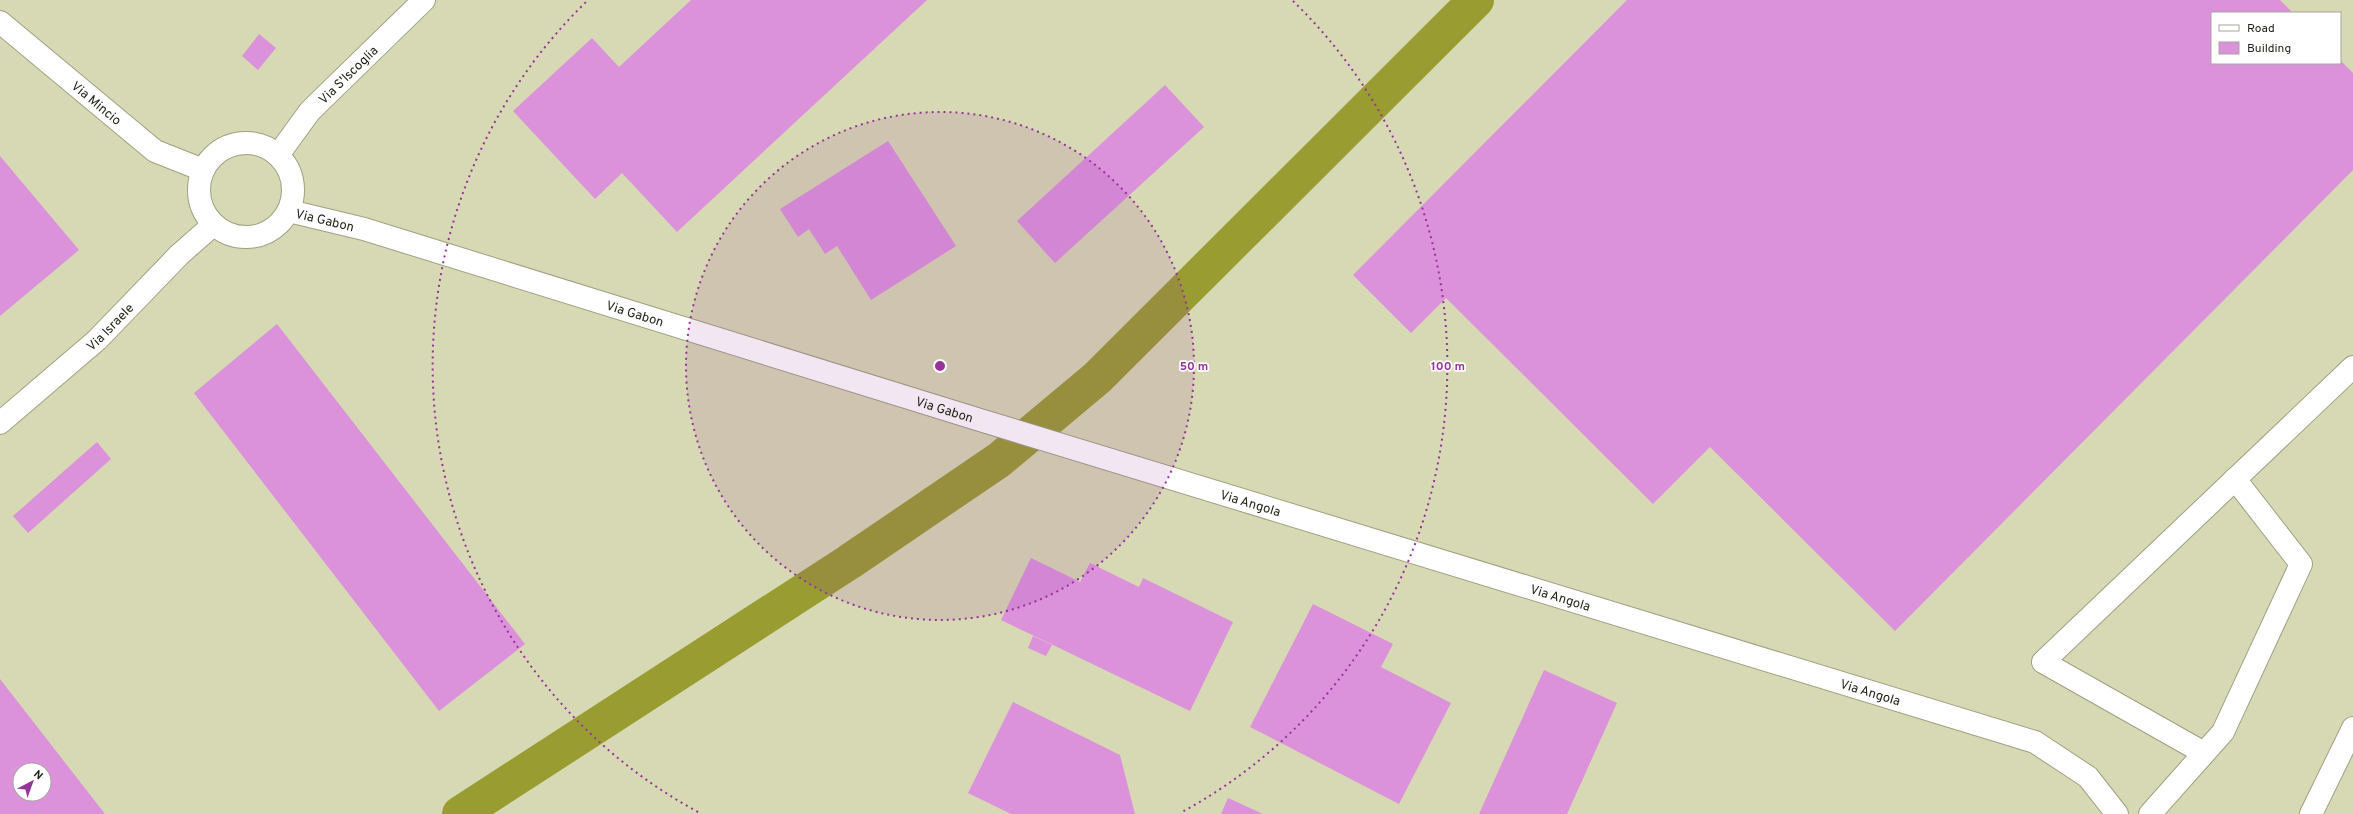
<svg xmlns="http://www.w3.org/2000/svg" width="2353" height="814" font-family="Overpass,sans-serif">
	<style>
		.built { fill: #d6d9b3; fill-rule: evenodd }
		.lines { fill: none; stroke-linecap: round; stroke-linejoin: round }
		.canal { stroke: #999d31; stroke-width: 36 }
		.building { fill: #db92db; fill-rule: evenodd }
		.minor-casing { stroke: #9fa183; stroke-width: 24 }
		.minor { stroke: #fff; stroke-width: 22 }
		.ring { fill: none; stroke: #97349a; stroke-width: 2; stroke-dasharray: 2 4 }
		.labels { text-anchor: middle; stroke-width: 3.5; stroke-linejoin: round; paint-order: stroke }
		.street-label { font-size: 13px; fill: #1e1e13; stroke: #fff }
		.centre { fill: #97349a; stroke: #fff; stroke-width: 2 }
		.ring-label { font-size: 12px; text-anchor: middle; font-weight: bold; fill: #97349a; stroke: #fff; stroke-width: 3.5; stroke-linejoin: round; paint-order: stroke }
	</style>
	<rect width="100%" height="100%" fill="#e3e6c5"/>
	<path class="built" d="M0,0H2353V814H0ZM2212,13H2340V63H2212ZM20,770H44V794H20Z"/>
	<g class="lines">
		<path class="canal" d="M460,814L849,562L999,460L1097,378L1476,0"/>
	</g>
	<path class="building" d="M691,0H927L677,232L622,173L595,199L513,111L592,38L619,67Z
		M1627,0H2280L2293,13H2212V63H2340V60L2353,73V170L1895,631L1710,447L1653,504L1446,298L1411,333L1353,275Z
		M259,34L276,48L258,70L242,56Z
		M1165,85L1204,127L1055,263L1017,221Z
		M888,141L956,246L871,300L837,246L825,254L809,229L798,237L780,209Z
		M0,156L79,250L0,316Z
		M277,324L525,644L439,711L194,393Z
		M97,442L111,459L28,533L13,516Z
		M1031,558L1080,582L1090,563L1139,587L1143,578L1233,622L1190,711L1001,620Z
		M1313,604L1393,644L1381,667L1451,703L1399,804L1250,727Z
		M1033,636L1052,645L1046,656L1028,648Z
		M1544,670L1617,703L1567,814H1479Z
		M0,679L105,814H0ZM20,770H44V794H20Z
		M1013,702L1120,755L1135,814H1011L968,793Z
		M1228,798L1263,814H1221Z"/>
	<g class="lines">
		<g class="minor-casing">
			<g id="minor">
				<path id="s1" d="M0,22L155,151L203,170"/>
				<circle cx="246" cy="190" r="47"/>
				<path id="s2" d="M278,155L310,111L424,0"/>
				<path id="s3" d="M289,211L364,229L980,420L2035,742L2088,777L2117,814"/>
				<path id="s4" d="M0,423L97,340L179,255L213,225"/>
				<path d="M2204,753L2043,662L2353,367"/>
				<path d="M2150,814L2223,732L2301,564L2235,479"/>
				<path d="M2311,814L2353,728"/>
			</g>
		</g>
		<use href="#minor" class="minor"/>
	</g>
	<circle cx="940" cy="366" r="254" fill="#97349a" fill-opacity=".12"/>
	<g class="ring">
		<circle cx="940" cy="366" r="254"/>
		<path d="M698 812A508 508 0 0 1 587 1M1293 1A508 508 0 0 1 1182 812"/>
	</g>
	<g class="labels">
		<g class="street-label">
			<text dy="5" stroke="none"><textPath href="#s2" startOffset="107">Via S'Iscoglia</textPath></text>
			<text dy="5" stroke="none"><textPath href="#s1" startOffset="126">Via Mincio</textPath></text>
			<text dy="5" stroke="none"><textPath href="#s3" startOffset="37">Via Gabon</textPath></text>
			<text dy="5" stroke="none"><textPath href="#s3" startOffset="361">Via Gabon</textPath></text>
			<text dy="5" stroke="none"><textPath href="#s4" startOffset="146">Via Israele</textPath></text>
			<text dy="5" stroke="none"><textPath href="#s3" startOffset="685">Via Gabon</textPath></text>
			<text dy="5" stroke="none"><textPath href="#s3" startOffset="1005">Via Angola</textPath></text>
			<text dy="5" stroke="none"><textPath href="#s3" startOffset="1329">Via Angola</textPath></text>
			<text dy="5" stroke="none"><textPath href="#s3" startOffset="1653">Via Angola</textPath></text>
		</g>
	</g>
	<circle cx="940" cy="366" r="6" class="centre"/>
	<g class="ring-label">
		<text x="1194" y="370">50 m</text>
		<text x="1448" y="370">100 m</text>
	</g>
	<rect x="2211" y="12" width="130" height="52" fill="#ffffff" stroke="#a5a5a1"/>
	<rect x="2219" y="25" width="20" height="6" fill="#ffffff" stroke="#a5a5a1"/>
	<text x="2247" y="32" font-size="12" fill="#1e1e13">Road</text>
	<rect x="2219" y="42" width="20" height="12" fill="#db92db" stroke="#a5a5a1"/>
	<text x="2247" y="52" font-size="12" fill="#1e1e13">Building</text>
	<g transform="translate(32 782) rotate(41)"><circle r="19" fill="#ffffff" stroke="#a5a5a1"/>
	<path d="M0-3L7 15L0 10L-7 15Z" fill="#97349a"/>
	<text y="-6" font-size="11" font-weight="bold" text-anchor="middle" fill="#1e1e13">N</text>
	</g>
</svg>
